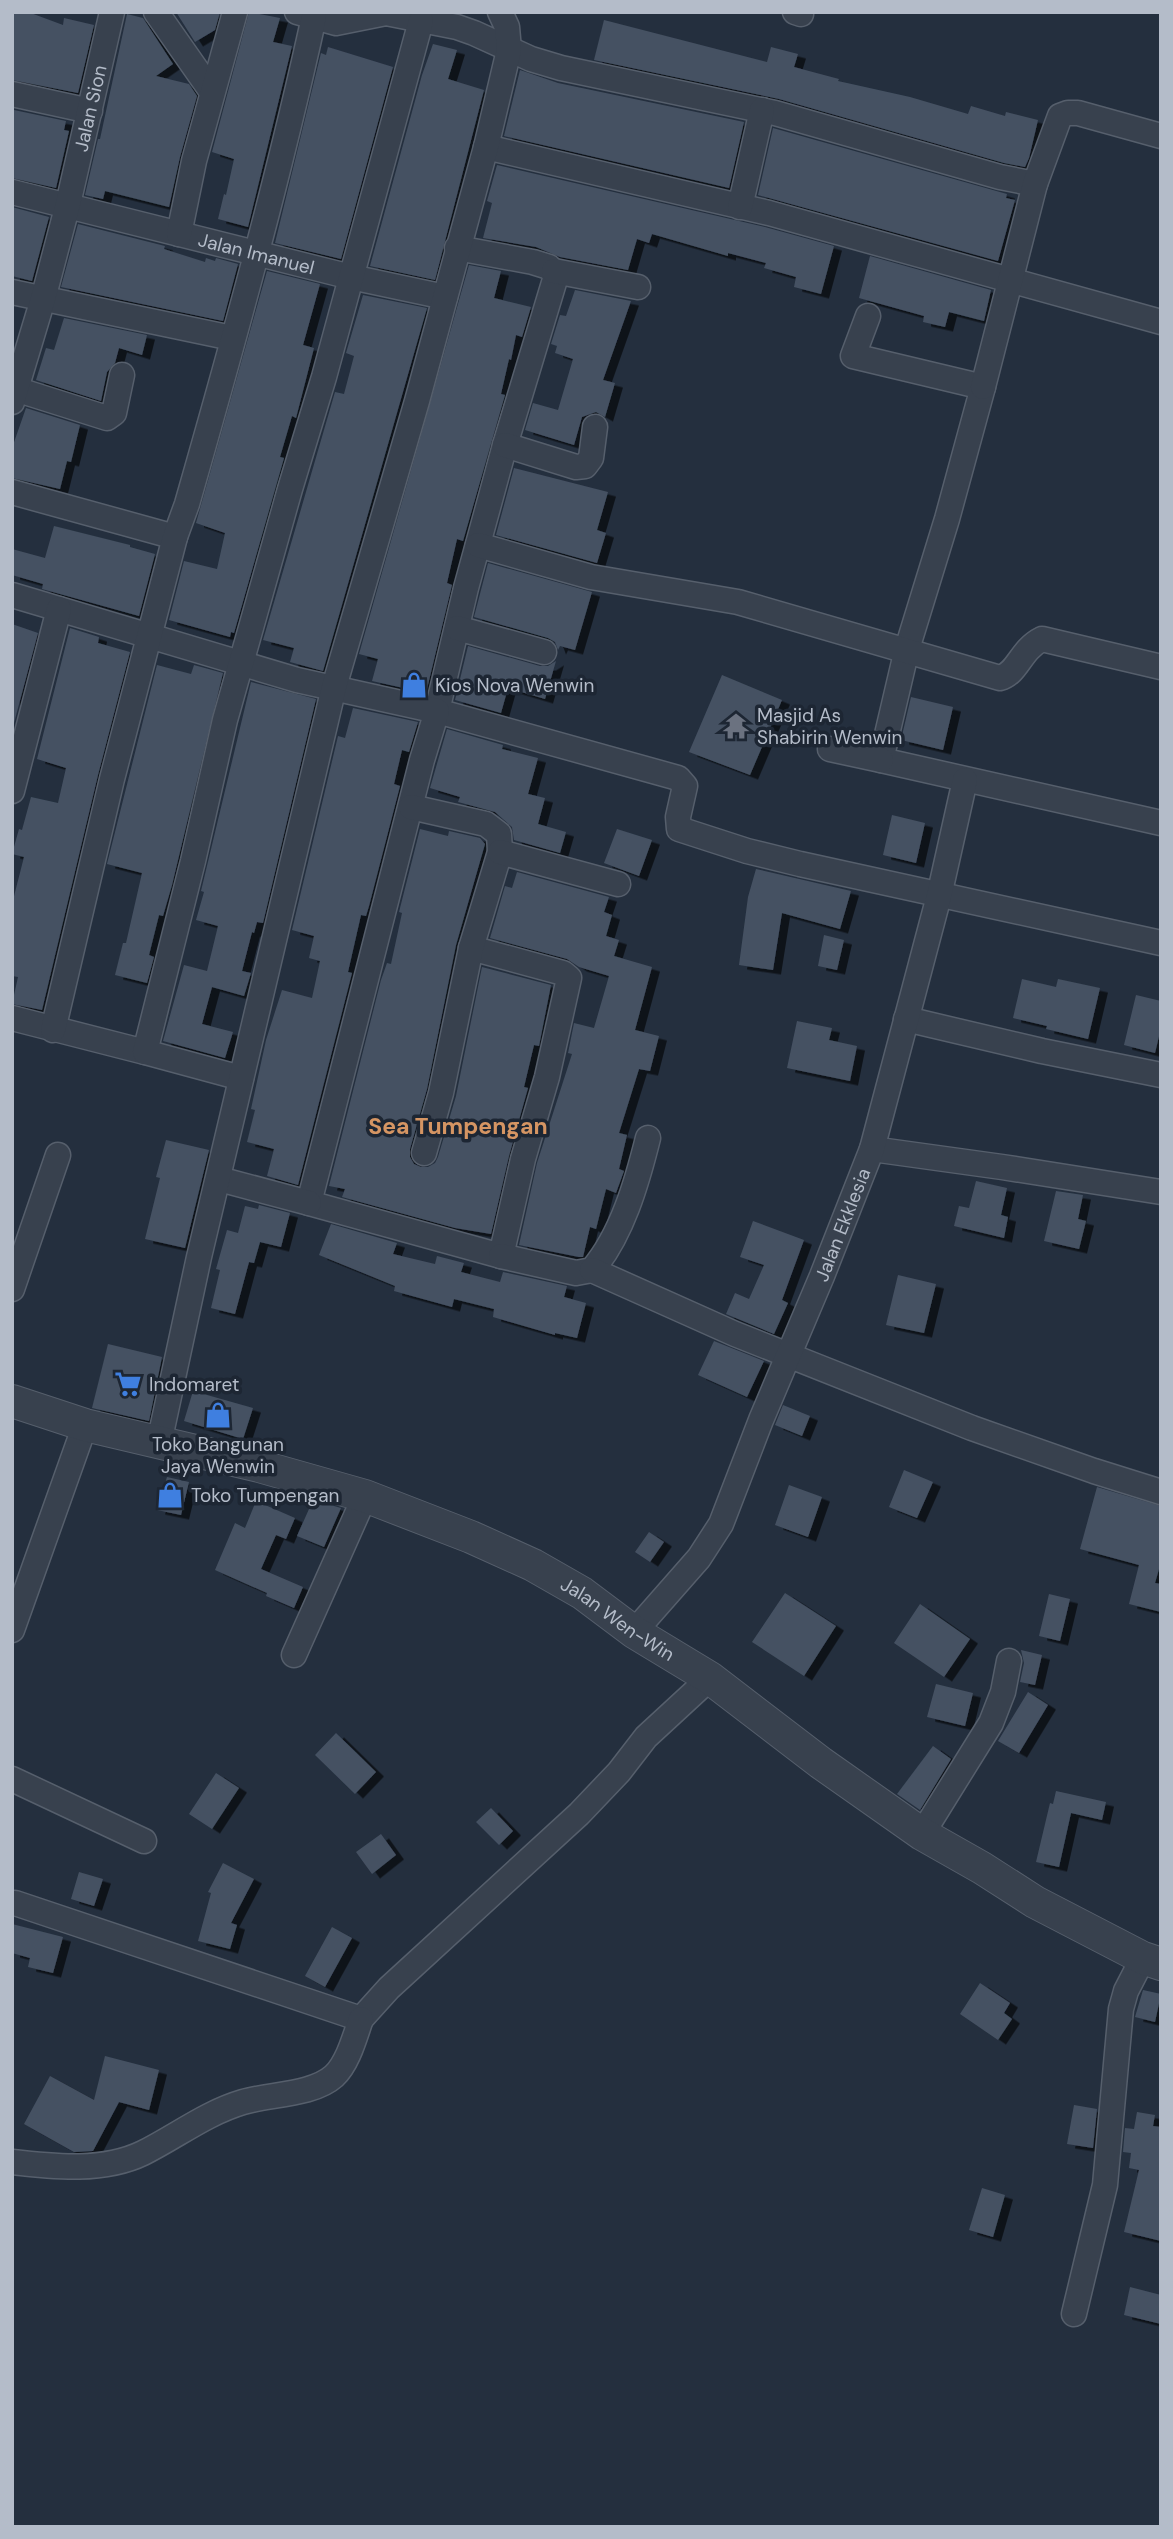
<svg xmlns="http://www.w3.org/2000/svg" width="1173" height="2539" font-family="'DM Sans',sans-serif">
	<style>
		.building { fill: #455162; filter: url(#shadow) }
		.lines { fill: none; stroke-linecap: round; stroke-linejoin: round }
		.minor-casing { stroke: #565f6c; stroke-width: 27 }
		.tertiary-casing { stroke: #565f6c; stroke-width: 34 }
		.minor { stroke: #38414e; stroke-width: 24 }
		.tertiary { stroke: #38414e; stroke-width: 32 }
		.labels { text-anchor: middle; stroke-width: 7; stroke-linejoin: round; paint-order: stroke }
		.street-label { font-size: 19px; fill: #b4bcc9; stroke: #1d2633 }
		.poi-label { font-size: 19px; fill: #b4bcc9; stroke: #1d2633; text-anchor: start }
		.quarter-label { font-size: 23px; font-weight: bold; fill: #d59563; stroke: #1d2633 }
	</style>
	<defs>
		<filter id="shadow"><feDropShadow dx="8" dy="4.5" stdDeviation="0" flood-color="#0009"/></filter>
	</defs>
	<rect width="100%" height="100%" fill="#242f3e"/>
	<path class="building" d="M12,12H28L63,25L64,18L94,25L78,93L12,80Z
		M176,12H220L215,30L195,42Z
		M249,12L280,18L273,42L292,46L248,227L218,219L224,194L226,195L234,159L212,152Z
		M127,14L143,18L173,64L156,76L189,84L197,96L180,157L169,207L105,191L103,199L85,195L98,139H100Z
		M604,20L767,62L771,47L798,54L794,67L839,79L838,81L910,97L968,114L971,106L1005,116L1006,112L1038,120L1029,158L1025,167L1004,163L779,99L594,60Z
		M433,44L457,50L448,79L484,90L435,280L370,266L422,75Z
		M328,47L393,67L341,259L275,243L321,53L326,55Z
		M520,70L558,83L744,122L729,188L504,136Z
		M14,110L66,121L64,130L69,131L56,188L12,178Z
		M773,128L1007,194L1006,198L1015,200L998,261L758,195Z
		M497,165L765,227L834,246L821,294L794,287L796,277L764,268L766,263L728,253V256L652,234L649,243L637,239L628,270L560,257L536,247L483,238L492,203L487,201Z
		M12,207L49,217L32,281L12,276Z
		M78,224L165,246L164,249L205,262L206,258L215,261L216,258L238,264L223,321L61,287Z
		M870,256L991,290L984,321L949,312L945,327L923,322L924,316L859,298Z
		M469,265L501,271L494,298L531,307L522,337L516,335L511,360L509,359L501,394L505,395L463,541L457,539L447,583L452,585L426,693L372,681L378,659L359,654Z
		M267,271L320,284L303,345L314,348L296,418L292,416L280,457L284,458L234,633L231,632L230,637L169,620L184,561L217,569L225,533L196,523Z
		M575,290L631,301L603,380L615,383L605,417L596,412L582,417L574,445L525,430L533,403L558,410L573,359L555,353L557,346L551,344L560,315L566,316Z
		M363,295L427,308L323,671L290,662L294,648L263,640L335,392L344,394L354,356L346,353Z
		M64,318L147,335L142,355L119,348L115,363L107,372L101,401L36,380L46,348L54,350Z
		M26,408L80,425L71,462L67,461L60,489L12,478V448Z
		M514,468L608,492L597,530L606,533L597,563L496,535Z
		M54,526L130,545V547L155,554L139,616L42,589L43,584L12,575V549L45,558Z
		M488,563L592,592L575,650L560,646L558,650L555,642L548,638L474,617Z
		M12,624L38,633L14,723L12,722Z
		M70,628L99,637L98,643L130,652L98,775L42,1010L12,1004L18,977L12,976V904L24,857L12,854L19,829L22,830L31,797L58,803L66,768L37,759Z
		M468,646L540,666H548L556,661L545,699L508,688L501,713L455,700Z
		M157,665L191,674L194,665L223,673L172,885L163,916L159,915L149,955L154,957L147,983L115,975L123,943H126L142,873L107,864Z
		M722,675L782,700L750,775L689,752Z
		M251,682L316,699L263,923L257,922L254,933L252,932L242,971L251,973L244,996L212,987L202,1024L233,1032L225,1058L163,1041L184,965L207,971L218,926L196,920L204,892L201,891Z
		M911,697L953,707L943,750L901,740Z
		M353,708L418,722L409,752L402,750L394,784L400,786L369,906L366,916L361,915L348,972L352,973L298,1185L267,1176L274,1149L247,1142L255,1110L251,1109L266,1040L282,990L312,998L320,961L309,958L314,936L292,930L338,736L345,738Z
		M447,729L503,745L502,749L538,758L528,794L545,798L538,824L566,832L560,853L514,840L512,827L495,812L458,802L460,797L430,788Z
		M892,815L925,823L916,863L883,855Z
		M420,829L448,836L449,831L480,838L485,844L456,945L427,1089L410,1149V1157L414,1164L421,1167H428L435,1163L438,1157L456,1096L482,967L551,985L539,1046L534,1045L524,1087L528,1088L509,1156L491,1234L455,1228L342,1197L345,1189L329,1186L381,980L387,963L391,964L402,913L399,912Z
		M617,829L652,840L639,876L604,863Z
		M756,869L851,891L840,929L782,913L773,970L739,965L748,897Z
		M517,872L609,897L604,912L612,915L606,936L619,940L614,956L652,967L635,1030L659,1036L650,1071L639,1069L619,1133L627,1135L619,1169L624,1171L616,1193L606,1189L596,1229L590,1227L583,1257H579L519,1245L537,1163L572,1054L568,1053L574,1023L594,1028L609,976L579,967L567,959L490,938L505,886L512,888Z
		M824,935L844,940L837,970L818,966Z
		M1022,979L1056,987L1058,979L1100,988L1088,1039L1046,1029L1047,1026L1013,1018Z
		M1136,995L1161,1001V1028L1155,1053L1124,1045Z
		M797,1021L832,1028L829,1040L857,1046L850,1081L787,1068Z
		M166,1140L209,1150L185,1248L145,1239L160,1178L156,1177Z
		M976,1181L1007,1188L1001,1215L1008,1217L1004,1238L954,1226L959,1206L969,1208Z
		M1056,1191L1083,1195L1078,1219L1086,1221L1079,1249L1044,1241Z
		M259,1205L290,1213L281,1247L260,1242L254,1263L249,1262L235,1314L211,1308L220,1270L216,1269L227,1230L238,1233L245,1206L258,1209Z
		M753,1221L804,1240L782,1300L788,1303L774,1334L726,1314L735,1293L749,1299L764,1265L740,1257Z
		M331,1224L397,1243L393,1254L435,1264L437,1256L464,1263L461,1272L500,1282L503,1272L567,1286L564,1297L586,1303L577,1338L555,1333V1335L493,1317L494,1309L454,1299L452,1307L394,1291L395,1286L319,1255Z
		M898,1275L936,1284L924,1333L886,1325Z
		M714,1341L764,1361L747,1397L698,1375Z
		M108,1344L162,1357L149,1421L92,1408Z
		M193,1391L253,1408L243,1439L184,1421Z
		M783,1405L810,1416L802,1436L775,1425Z
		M904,1470L933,1482L917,1518L889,1507Z
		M167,1477L189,1482L181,1515L157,1510Z
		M789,1485L822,1497L808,1537L775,1525Z
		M1097,1487L1161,1506V1562L1155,1583L1161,1584V1612L1129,1604L1139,1565L1080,1549Z
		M313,1500L341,1508L324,1547L297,1536Z
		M256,1501L295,1518L286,1539L276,1535L261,1569L303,1587L294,1608L266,1596L267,1593L215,1570L235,1523L245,1528Z
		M649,1532L664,1542L650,1562L635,1552Z
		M785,1593L836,1626L804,1676L752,1642Z
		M1049,1594L1070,1599L1060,1641L1039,1636Z
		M920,1604L970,1639L944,1677L894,1643Z
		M1021,1650L1042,1655L1035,1685L1020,1682L1024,1663Z
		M936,1684L973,1693L965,1726L927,1717Z
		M1028,1692L1048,1705L1019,1753L998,1741Z
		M336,1733L376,1772L355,1794L315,1755Z
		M933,1746L951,1759L920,1810L897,1794Z
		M216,1773L239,1788L212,1829L189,1814Z
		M1056,1791L1106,1802L1102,1820L1071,1813L1059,1867L1036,1862L1050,1803L1053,1804Z
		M491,1808L513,1831L499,1845L476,1822Z
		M381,1834L396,1855L372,1874L356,1852Z
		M223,1863L254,1879L231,1923L237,1925L230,1949L198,1941L211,1893L208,1892Z
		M79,1872L103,1879L94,1906L71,1899Z
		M12,1924L63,1937L53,1973L28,1967L30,1958L12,1953Z
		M332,1927L352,1938L325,1987L305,1976Z
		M980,1983L1010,2003L1004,2013L1012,2019L998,2040L960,2014Z
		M1143,1990L1161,1994L1155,2022L1135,2017Z
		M105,2056L159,2070L149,2110L119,2102L93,2151L74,2152L24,2124L50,2076L94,2100Z
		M1074,2105L1097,2109L1093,2148L1067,2144Z
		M1137,2112L1155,2115L1153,2126L1161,2127V2241L1124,2232L1139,2170L1129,2168L1131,2153L1123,2152L1125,2128L1134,2129Z
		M982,2188L1005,2195L993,2237L969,2230Z
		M1130,2287L1161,2295V2324L1124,2315Z"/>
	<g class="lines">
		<g class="minor-casing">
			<g id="minor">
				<path d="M156,12L212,92"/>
				<path d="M297,12L336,23L386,13L457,27L474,33L531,59L561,68L775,113L1000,177L1035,184"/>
				<path d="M795,12L801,14"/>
				<path d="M12,94L90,111"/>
				<path d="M486,147L769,213L1161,322"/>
				<path id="s1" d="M12,192L351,277L445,297"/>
				<path d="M740,207L762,110"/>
				<path d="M179,234L194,161L235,12"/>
				<path d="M457,248L533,262L549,267L556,276L505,445L466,588L437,711L678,778L685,786L678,817L679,829L747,851L800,864L1161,943"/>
				<path d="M554,271L638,287"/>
				<path d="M12,292L232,338"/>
				<path d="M868,316L853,356L983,387L947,519L907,649L881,760L1161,823"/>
				<path d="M983,387L1035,184L1060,116L1068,113H1078L1161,136"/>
				<path d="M12,388L107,418L114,413L122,375"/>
				<path id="s2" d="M12,402L43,299L68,204L112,12"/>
				<path d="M505,445L576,467L585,466L591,458L595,427"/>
				<path d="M12,492L175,537"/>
				<path d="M478,545L591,577L738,602L1000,678C1018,673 1020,650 1042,639L1161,667"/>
				<path d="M12,595L297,680L437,711L422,760L309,1203L501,1256L523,1159L547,1077L569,978L563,973L471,948"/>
				<path d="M457,628L544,652"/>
				<path d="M830,749L881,760"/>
				<path d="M12,791L59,609"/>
				<path d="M411,807L486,824L499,834L500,852L471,948L441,1093L424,1153"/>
				<path d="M500,852L618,884"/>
				<path d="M12,1018L145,1052"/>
				<path d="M906,1019L1042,1051L1161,1075"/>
				<path d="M53,1030L112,779L175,537L187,504C233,343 278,181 314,17"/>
				<path d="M241,1078L145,1052L193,861L225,720L290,489L324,377L421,21"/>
				<path d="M872,1149L1002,1167L1161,1192"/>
				<path d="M219,1179L309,1203"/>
				<path d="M501,1256L576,1273L592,1270C622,1235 637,1182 648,1138"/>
				<path d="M592,1270L735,1334L972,1428L1094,1471L1161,1492"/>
				<path d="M12,1289L58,1155"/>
				<path d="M159,1443L199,1257L334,687L417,401L486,147L509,50L507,27L500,12"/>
				<path d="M12,1630L85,1425"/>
				<path id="s3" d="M634,1632L699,1558L721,1524L761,1420L822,1276L872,1149L939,896L965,780"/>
				<path d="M294,1655L365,1496"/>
				<path d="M12,1779L144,1841"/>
				<path d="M922,1834L991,1723L1003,1692L1009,1661"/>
				<path d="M15,1903L361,2019L389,1988L579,1814L619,1772L646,1737L710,1678"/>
				<path d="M12,2162C55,2167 104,2172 143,2153C177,2136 206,2113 243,2102C270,2094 313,2095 334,2076C348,2063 355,2036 361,2019"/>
				<path d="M1074,2314L1105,2185L1121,2009L1126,1991L1143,1958"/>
			</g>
		</g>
		<g class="tertiary-casing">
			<g id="tertiary">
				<path id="s4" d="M12,1401L85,1425L259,1466L365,1496L471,1537L533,1565L582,1593L634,1632L710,1678L821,1763L922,1834L982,1868L1035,1902L1143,1958L1161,1964"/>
			</g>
		</g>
		<use href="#minor" class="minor"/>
		<use href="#tertiary" class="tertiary"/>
	</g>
	<defs>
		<g id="shop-bare" transform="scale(2.1)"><path d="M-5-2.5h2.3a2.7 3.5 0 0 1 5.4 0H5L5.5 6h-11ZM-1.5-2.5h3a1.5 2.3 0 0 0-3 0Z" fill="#3f7fe0" stroke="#1d2633" stroke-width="2.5" paint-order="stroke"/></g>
		<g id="temple-bare" transform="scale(2.1)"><path d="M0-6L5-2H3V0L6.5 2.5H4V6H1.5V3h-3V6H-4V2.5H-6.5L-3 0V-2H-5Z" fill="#6b7280" stroke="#1d2633" stroke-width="2.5" paint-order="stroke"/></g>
		<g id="supermarket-bare" transform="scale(2.1)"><path d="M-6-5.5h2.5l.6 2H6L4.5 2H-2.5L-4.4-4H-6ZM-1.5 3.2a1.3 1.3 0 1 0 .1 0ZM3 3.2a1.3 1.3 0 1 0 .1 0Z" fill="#3f7fe0" stroke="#1d2633" stroke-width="2.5" paint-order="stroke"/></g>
	</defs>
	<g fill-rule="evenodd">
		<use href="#shop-bare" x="414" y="685"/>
		<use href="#temple-bare" x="736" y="726"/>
		<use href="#supermarket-bare" x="128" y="1384"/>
		<use href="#shop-bare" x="218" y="1415"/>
		<use href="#shop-bare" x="170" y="1495"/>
	</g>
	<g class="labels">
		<g class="street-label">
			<text dy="7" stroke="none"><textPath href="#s2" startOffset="304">Jalan Sion</textPath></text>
			<text dy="7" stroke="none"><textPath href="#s1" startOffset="252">Jalan Imanuel</textPath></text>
			<text dy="7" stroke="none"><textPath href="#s3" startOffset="462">Jalan Ekklesia</textPath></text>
			<text dy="7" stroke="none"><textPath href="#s4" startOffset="648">Jalan Wen-Win</textPath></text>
		</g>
		<g class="poi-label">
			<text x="435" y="692">Kios Nova Wenwin</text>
			<text x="757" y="722">Masjid As<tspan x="757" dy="22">Shabirin Wenwin</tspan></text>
			<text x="149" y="1391">Indomaret</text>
			<text x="218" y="1451" text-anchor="middle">Toko Bangunan<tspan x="218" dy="22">Jaya Wenwin</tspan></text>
			<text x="191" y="1502">Toko Tumpengan</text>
		</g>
		<g class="quarter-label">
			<text x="458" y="1134">Sea Tumpengan</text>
		</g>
	</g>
	<rect width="1173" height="2539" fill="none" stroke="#b4bcc9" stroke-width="28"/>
</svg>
